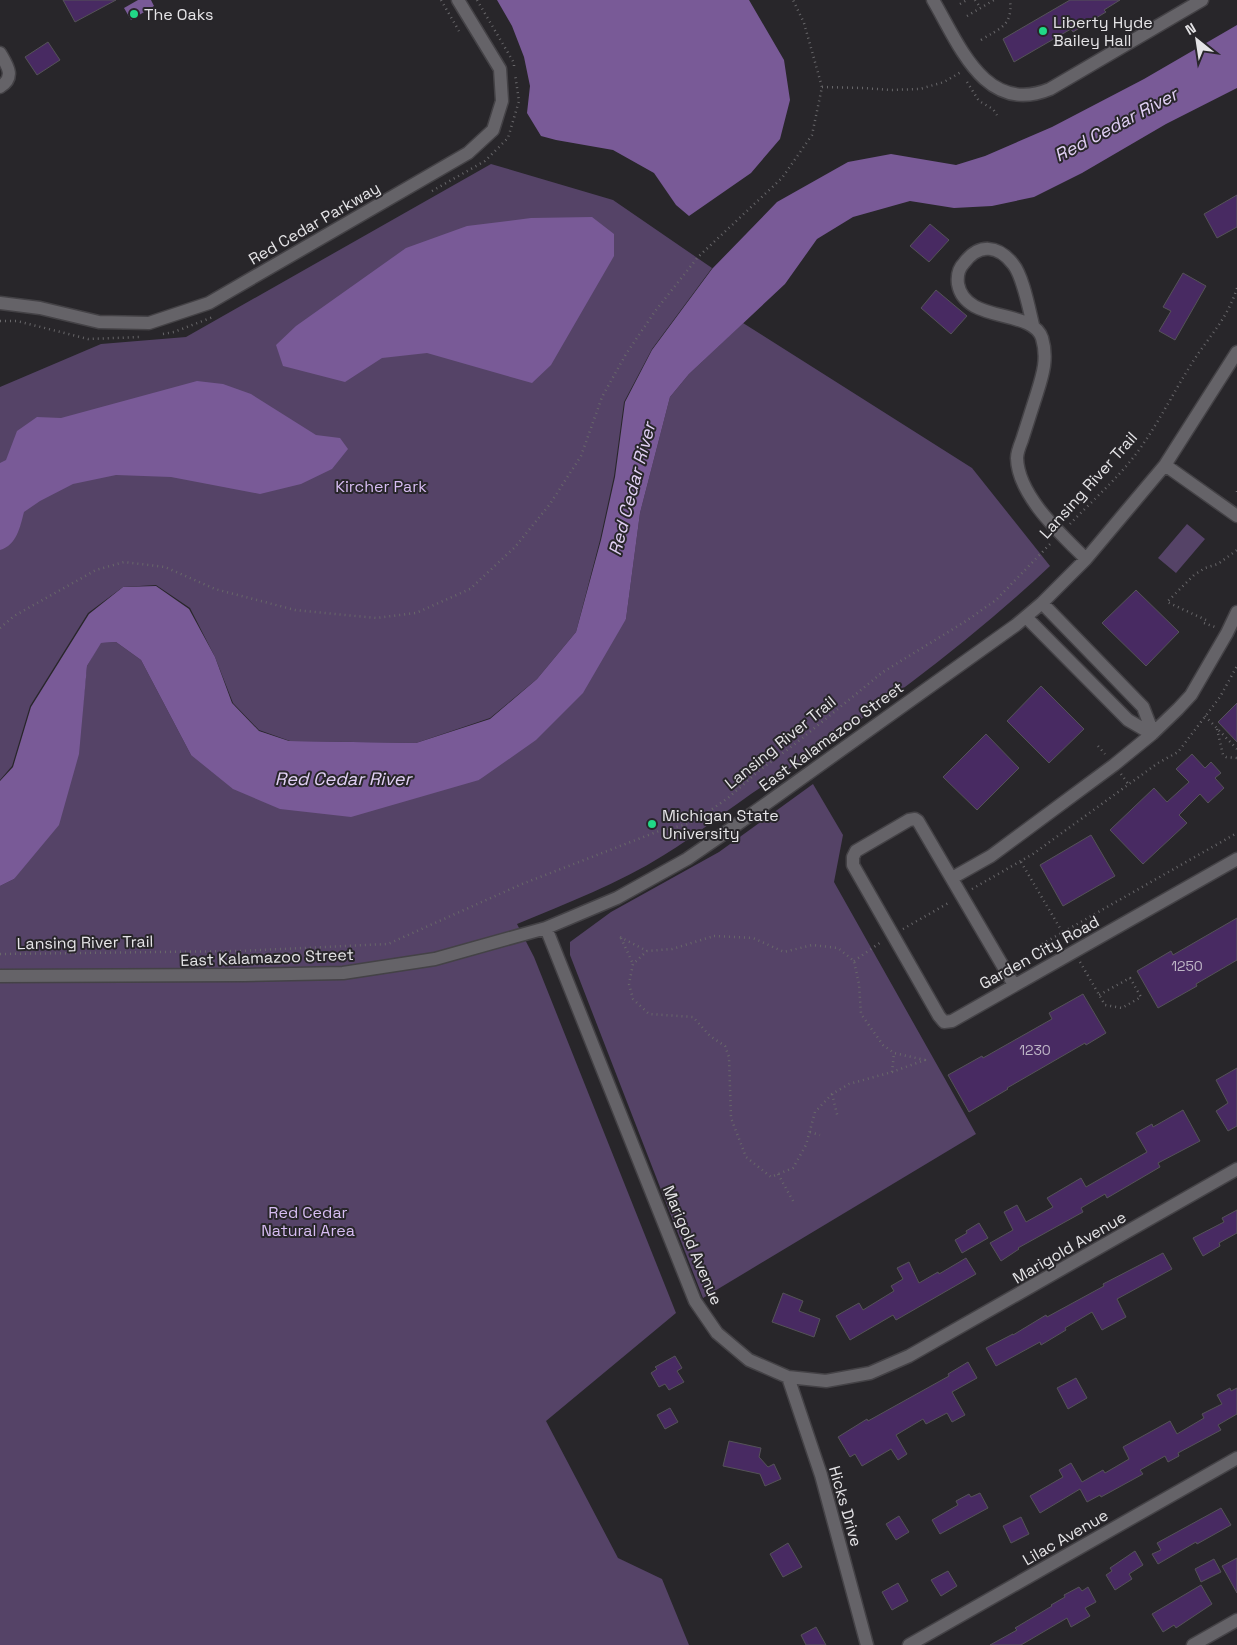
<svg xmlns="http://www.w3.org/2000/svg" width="1237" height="1645" font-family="'Space Grotesk',sans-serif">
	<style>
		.green { fill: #554367 }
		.water { fill: #795a97 }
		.building { fill: #482a62; stroke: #555358 }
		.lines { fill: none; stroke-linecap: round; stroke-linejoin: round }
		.minor-casing { stroke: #444246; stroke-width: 15 }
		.path { stroke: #68676a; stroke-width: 2.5; stroke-dasharray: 1 4; stroke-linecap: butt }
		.minor { stroke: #656368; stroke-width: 12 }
		.poi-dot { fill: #21d887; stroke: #28262a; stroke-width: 2 }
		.labels { text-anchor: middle; stroke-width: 4; stroke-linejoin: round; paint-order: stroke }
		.number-label { font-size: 14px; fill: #beb6c6 }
		.poi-label { font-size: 16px; fill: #e5e4e7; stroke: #28262a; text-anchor: start }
		.street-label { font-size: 16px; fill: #e5e4e7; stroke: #28262a }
		.park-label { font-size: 16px; fill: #d7bdf2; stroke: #28262a }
		.water-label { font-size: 18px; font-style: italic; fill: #e2d1f5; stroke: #28262a }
	</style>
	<rect width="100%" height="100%" fill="#28262a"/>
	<path class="green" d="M491,164L613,200L712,268L652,349L624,402L614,476L600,540L576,632L537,679L490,718L416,743L290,741L259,730L233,703L215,657L190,608L156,585L123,587L88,613L30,706L12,766L0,780V387L101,344L186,337Z
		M743,323L972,468L1050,566C964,647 868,717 769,782C733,805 700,833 664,855C618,884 567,903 517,924L534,957L676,1313L546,1421L618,1558L662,1579L689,1645H0V886L14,879L83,703L87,666L100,643L116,642L141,660L191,755L479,780L626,619L640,513L670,397L689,374Z
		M1187,524L1205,539L1176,573L1158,558Z
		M813,784L843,835L834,882L976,1134L703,1298L570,955V942L611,912L719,852Z"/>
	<path class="water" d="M138,0H151L154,6L131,20L124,8Z
		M497,0H749L784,60L790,100L780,139L751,173L689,216L676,205L654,173L613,150L556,140L541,136L527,113L530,86L524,57L512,26Z
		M1237,25V88L1166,124L1082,173L1034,197L992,206L954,208L910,201L853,217L817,239L785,284L689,374L670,397L640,513L626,619L583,693L536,740L479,780L351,817L280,809L233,789L191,755L141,660L116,642L101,643L87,666L79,754L59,825L14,879L0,886V781L13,767L31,707L89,614L123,587L156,586L189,609L215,657L232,703L259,731L289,741L416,743L490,719L537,679L576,632L601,540L615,477L625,402L652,350L712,269L777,202L848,162L891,154L956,165L985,156L1052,127L1144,79Z
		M592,217L614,234V256L551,365L532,383L427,353L382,358L345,382L283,366L276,345L296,326L406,248L467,226L531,218Z
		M197,381L223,384L251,394L316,435L340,438L348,449L332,469L301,484L260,494L171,477L116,475L73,484L40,501L24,512C20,527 17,545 0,550V463L6,460L17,431L37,417L61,418Z"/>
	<path class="building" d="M63,0H116L75,22Z
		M1070,0H1120L1104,10L1106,12L1073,32L1071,29L1014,62L1003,39Z
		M48,42L60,60L37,75L25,57Z
		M1237,195V227L1217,238L1204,214Z
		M930,224L949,240L929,262L910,246Z
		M1183,273L1206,286L1175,340L1159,331L1171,311L1163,307Z
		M936,290L967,316L951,334L921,308Z
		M1136,590L1179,632L1146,666L1102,623Z
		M1041,686L1084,729L1049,763L1007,721Z
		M1237,703V742L1218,722Z
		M986,734L1019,768L977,810L943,777Z
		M1192,754L1205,768L1211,762L1221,773L1215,778L1224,788L1208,803L1200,794L1179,815L1187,823L1143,864L1110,830L1154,788L1167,802L1189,782L1176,769Z
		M1091,835L1115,876L1063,906L1040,865Z
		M1237,918V960L1196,984L1197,986L1158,1008L1137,971L1171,951L1173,955Z
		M1083,994L1106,1033L1086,1045L1085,1043L1007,1088L1008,1089L969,1112L948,1075L982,1056L983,1058L1052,1019L1049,1013Z
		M1237,1068V1126L1228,1131L1216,1111L1228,1103L1216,1080Z
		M1183,1110L1200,1141L1158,1163L1160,1167L1107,1198L1105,1194L1081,1208L1083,1212L1018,1248L1019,1249L1001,1261L990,1243L1013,1230L1004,1212L1017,1205L1026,1222L1053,1207L1047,1198L1081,1178L1086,1187L1147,1152L1136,1133L1152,1124L1153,1127Z
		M1237,1210V1233L1219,1243L1220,1246L1203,1256L1193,1238L1224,1222L1222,1218Z
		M979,1223L988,1238L962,1253L955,1240L967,1233L966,1231Z
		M1163,1253L1172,1269L1117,1299L1126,1317L1102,1330L1092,1312L1065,1328L1066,1330L1041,1345L1040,1342L996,1366L986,1348L1013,1334V1335L1046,1315L1047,1317L1104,1286L1103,1284Z
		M966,1258L976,1274L896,1320L893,1315L850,1340L836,1316L859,1303L863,1310L894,1291L891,1286L903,1279L897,1268L909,1262L919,1283L938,1272L939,1274Z
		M783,1293L803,1301L799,1311L820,1319L814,1337L772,1322Z
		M675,1356L682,1368L677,1371L684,1382L669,1390L665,1384L659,1387L651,1373L657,1369L655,1367Z
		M968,1362L977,1378L952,1392L965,1415L952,1422L947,1413L926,1424L923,1419L896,1435L907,1454L898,1460L891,1449L862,1466L855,1454L850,1457L838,1437L867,1419L868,1421L949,1376L948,1374Z
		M1076,1378L1087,1398L1068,1409L1057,1388Z
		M1230,1388L1231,1391L1237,1388V1414L1218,1425L1221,1430L1178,1453L1179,1456L1168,1462L1165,1456L1140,1470L1143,1474L1101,1497L1100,1495L1087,1502L1080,1489L1040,1513L1030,1496L1063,1477L1059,1470L1071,1463L1082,1482L1103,1470L1105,1473L1129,1459L1123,1447L1170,1421L1177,1434L1204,1418L1202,1414L1222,1404L1217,1395Z
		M670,1408L678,1422L665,1429L657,1415Z
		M729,1441L761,1448L759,1457L768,1467L774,1464L781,1479L765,1486L760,1474L723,1466Z
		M980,1493L988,1508L940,1534L932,1520L958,1505L956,1501L969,1494L971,1497Z
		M1221,1508L1231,1525L1197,1544L1196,1542L1158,1564L1152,1554L1161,1550L1157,1543Z
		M899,1516L909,1532L896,1540L886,1524Z
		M1021,1517L1029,1534L1011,1543L1003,1526Z
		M788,1543L802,1567L783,1577L770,1554Z
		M1135,1551L1143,1565L1129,1574L1132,1579L1115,1590L1106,1575L1112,1571L1110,1568Z
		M1237,1558V1593L1222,1566Z
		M1214,1559L1221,1572L1201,1582L1195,1569Z
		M948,1571L957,1586L941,1596L931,1580Z
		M898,1583L908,1601L892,1610L882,1592Z
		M1201,1585L1212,1604L1176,1628L1174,1625L1163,1632L1152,1614Z
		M1079,1587L1082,1591L1088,1587L1096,1602L1085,1608L1090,1616L1071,1627L1067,1618L1021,1645H990L1017,1630L1015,1628L1052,1606L1051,1605L1065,1597L1064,1595Z
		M816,1627L826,1645H806L801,1635Z"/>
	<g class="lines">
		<g class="minor-casing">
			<path id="minor" d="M933,0C959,44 985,116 1050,89L1202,0
				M0,53C7,65 16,77 0,87
				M0,303L40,308L99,322L149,323L209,303L468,153L493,130L502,101L500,69L458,0
				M1033,325C1029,309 1023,276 1013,264C998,245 979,243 964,263C959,268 957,276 958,284C965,324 1032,308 1042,338C1048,358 1043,374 1037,393C1032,409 1027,424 1022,440C1020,445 1017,453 1017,458C1018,496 1061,534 1086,559
				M1165,465L1237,516
				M1042,603L1143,707L1153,733
				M1026,617L1128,720L1152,734
				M952,878L991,856L1114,765L1152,734L1178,709L1191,695L1227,633L1237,612
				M546,928L695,1301L717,1333L749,1360L788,1377L826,1381L870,1373L909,1356L1237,1169
				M0,976L244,975L343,973L435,959L546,928L617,898L687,859L732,828L1016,625L1042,603L1086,559L1165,465L1237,352
				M1014,985L918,821L915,819L909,820L856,851L853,857V865L939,1016L944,1022L952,1021L1237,859
				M788,1377L821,1475L867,1645
				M909,1645L1237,1458
				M1193,1645L1237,1620"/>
		</g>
		<path class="path" d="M441,0L459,31
			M477,0L514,63V66
			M975,0L980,7
			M960,4L967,0
			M967,16L994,0
			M981,40C1000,28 1013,26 1010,0
			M967,82L979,101L993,109L997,115
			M822,87L863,88L891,90L920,89L944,82L961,72
			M432,191L485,161L508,138L519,101L515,74
			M0,321H17L88,339L141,337
			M163,334L174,332L213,317
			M1237,491V494
			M1070,524C1092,501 1117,479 1136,454C1157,426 1173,393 1192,363C1209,336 1227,320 1237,288
			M1206,620L1167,602L1194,575L1205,568L1218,564L1237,550
			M1204,623L1215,627
			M0,628L14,616L96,570L124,562L165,567L215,589L295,610L376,618L416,613L470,589L515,547L550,504L581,456L602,397L626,354L656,310L698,257L782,178L812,135L822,87L804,23L793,0
			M1205,716L1237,749
			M1217,729L1223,755L1226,757L1237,758
			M1098,746L1105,754
			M1121,774L1129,785
			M1021,862L1067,940
			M972,889L1033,854L1158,763L1178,752L1220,697L1237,666
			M903,929L950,902
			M714,936L753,938L784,952L812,945L838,948L854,961L859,984L861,1014L883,1045L894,1053L925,1060L892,1072L849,1084L832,1094L815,1112L806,1145L793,1168L771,1177L746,1157L731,1118L729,1057L725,1046L710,1036L693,1017L649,1014L633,999L629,984L633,964L647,951L672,949Z
			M620,937L647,951
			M621,938L633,964
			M1042,944L1237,833
			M0,954L240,951L388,944L522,884L659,831L688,824L705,814L728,798L760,770L795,744L883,672L966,621L996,600L1052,542
			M854,961L881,942
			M1080,962L1105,1005L1122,1008L1141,997L1130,978L1099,995
			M892,1072L894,1053
			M832,1094L838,1118
			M810,1132L820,1135
			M778,1174L793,1201"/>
		<use href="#minor" class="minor"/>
	</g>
	<g class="poi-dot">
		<circle cx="134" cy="14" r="5"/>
		<circle cx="1043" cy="31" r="5"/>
		<circle cx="652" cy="824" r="5"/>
	</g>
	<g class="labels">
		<g class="number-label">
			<text x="1187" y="971">1250</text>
			<text x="1035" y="1055">1230</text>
		</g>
		<g class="poi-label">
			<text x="144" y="20">The Oaks</text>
			<text x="1053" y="28">Liberty Hyde<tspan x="1053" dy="18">Bailey Hall</tspan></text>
			<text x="662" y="821">Michigan State<tspan x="662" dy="18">University</tspan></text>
		</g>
		<g class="street-label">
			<text transform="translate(314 223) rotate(-30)" y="6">Red Cedar Parkway</text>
			<text transform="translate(1088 485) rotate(-48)" y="6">Lansing River Trail</text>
			<text transform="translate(831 736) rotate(-36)" y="6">East Kalamazoo Street</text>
			<text transform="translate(780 742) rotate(-39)" y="6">Lansing River Trail</text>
			<text transform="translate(85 942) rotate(-1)" y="6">Lansing River Trail</text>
			<text transform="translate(1039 952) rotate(-29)" y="6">Garden City Road</text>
			<text transform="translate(267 957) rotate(-2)" y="6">East Kalamazoo Street</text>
			<text transform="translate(693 1245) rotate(67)" y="6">Marigold Avenue</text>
			<text transform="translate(1069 1247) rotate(-30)" y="6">Marigold Avenue</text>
			<text transform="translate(846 1506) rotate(74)" y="6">Hicks Drive</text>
			<text transform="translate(1065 1537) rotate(-30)" y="6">Lilac Avenue</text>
		</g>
		<g class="park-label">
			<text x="381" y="492">Kircher Park</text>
			<text x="308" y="1218">Red Cedar<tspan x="308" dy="18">Natural Area</tspan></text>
		</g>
		<g class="water-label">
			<text transform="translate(1116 125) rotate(-28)" y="6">Red Cedar River</text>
			<text transform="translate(632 489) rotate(-75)" y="6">Red Cedar River</text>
			<text x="343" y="785">Red Cedar River</text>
		</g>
	</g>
	<g transform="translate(1197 40) rotate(330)" stroke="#28262a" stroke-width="4" paint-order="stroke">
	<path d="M0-4L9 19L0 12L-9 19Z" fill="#e5e4e7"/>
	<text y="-8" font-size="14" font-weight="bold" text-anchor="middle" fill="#e5e4e7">N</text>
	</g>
</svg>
